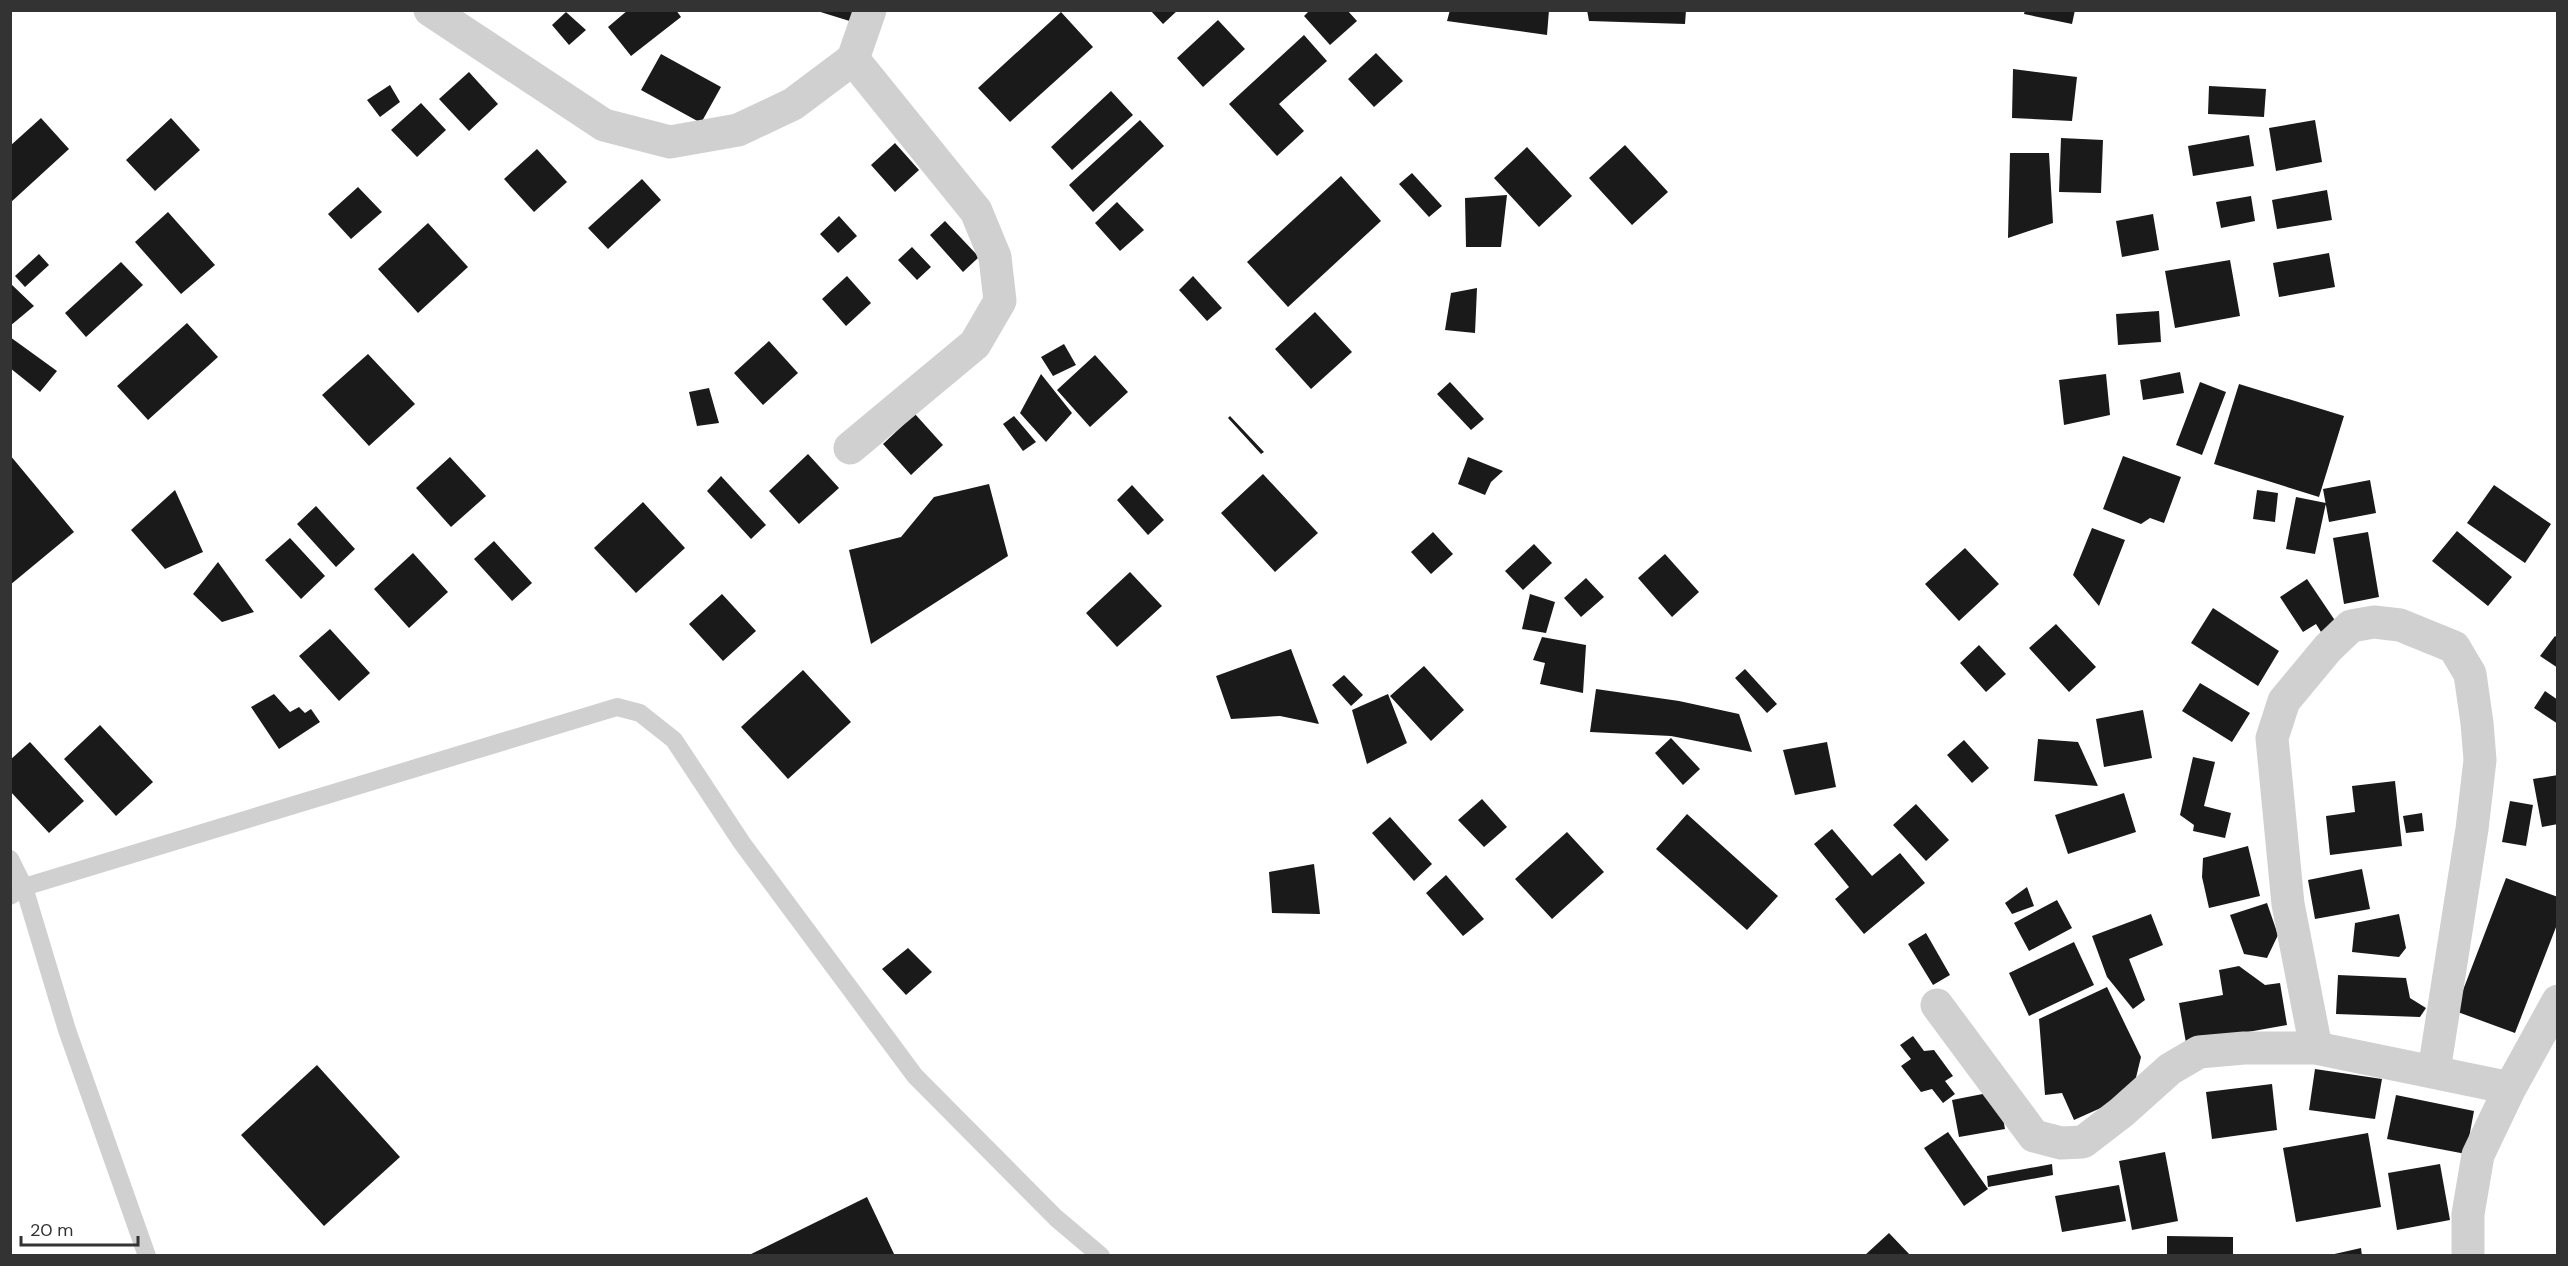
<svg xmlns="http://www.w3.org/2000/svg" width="2568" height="1266" font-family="'DM Sans',sans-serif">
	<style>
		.building { fill: #1a1a1a }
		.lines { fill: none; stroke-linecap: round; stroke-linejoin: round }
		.service { stroke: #d0d0d0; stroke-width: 18 }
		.minor { stroke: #d0d0d0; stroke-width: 33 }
	</style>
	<rect width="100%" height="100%" fill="#fff"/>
	<path class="building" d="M628,10H676L681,17L631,56L608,27Z
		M814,10H860L856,23Z
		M1150,10H1178L1163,24Z
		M1310,10H1347L1357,21L1330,45L1304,16Z
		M1450,10H1549L1547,35L1447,21Z
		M1587,10H1686L1685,24L1589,21Z
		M2025,10H2075L2072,24L2024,14Z
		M566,12L586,30L569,45L552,25Z
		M1061,12L1093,47L1010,122L978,88Z
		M1218,20L1245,49L1203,87L1177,58Z
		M1304,35L1327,61L1279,104L1304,131L1277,156L1229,104Z
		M1376,53L1403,81L1374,107L1348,79Z
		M661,54L721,87L701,123L641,90Z
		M2013,69L2077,77L2072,121L2012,118Z
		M469,72L498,104L469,131L439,99Z
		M390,85L400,102L380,117L367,100Z
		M2209,86L2266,89L2264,117L2208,114Z
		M1111,91L1133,115L1072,170L1051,147Z
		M421,103L446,130L417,157L391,130Z
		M41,118L69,149L10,203V146Z
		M171,118L200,150L155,191L126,160Z
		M1140,120L1164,146L1093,212L1069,185Z
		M2315,120L2322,162L2276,171L2269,128Z
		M2249,135L2254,166L2193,176L2188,146Z
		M2061,138L2103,140L2101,193L2059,192Z
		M895,143L919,170L895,192L871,165Z
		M1625,145L1668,192L1632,225L1589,178Z
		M1527,147L1572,196L1539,227L1494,178Z
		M537,149L567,182L534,212L504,179Z
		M2010,153H2049L2053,223L2008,238Z
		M1412,173L1442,206L1429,217L1399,184Z
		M1341,176L1381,221L1288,307L1247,262Z
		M642,179L661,200L608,249L588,228Z
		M358,187L382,212L351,239L328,214Z
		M2327,190L2332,220L2277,229L2272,200Z
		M1507,195L1501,247H1466L1465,198Z
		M2251,196L2255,221L2221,228L2216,202Z
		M1117,202L1144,230L1120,251L1095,223Z
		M168,212L215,265L181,294L135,242Z
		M2153,214L2159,250L2122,257L2116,221Z
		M839,216L857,236L838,253L820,234Z
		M945,221L979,257L963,272L930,235Z
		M428,223L468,267L418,313L378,269Z
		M912,247L931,267L917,280L898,260Z
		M2329,253L2335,287L2279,297L2273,263Z
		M39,254L49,265L25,287L15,276Z
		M2230,260L2240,316L2175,328L2165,271Z
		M121,262L143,285L86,337L65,313Z
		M847,276L871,303L846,326L822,299Z
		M1193,276L1222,308L1207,321L1179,290Z
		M10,283L34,306L10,326Z
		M1477,288L1475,333L1445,330L1451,293Z
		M2159,311L2161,342L2118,345L2116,314Z
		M1315,312L1352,352L1311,389L1275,349Z
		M187,323L218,357L148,420L117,386Z
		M10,337L57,371L40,392L10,368Z
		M769,341L798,373L763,405L734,373Z
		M1064,344L1076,365L1053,376L1041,357Z
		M368,354L415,404L369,446L322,395Z
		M1095,355L1128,392L1090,427L1057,390Z
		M2180,372L2184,393L2143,400L2140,380Z
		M1041,374L1072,413L1046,442L1020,413Z
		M2106,374L2110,415L2064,425L2059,380Z
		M1450,382L1484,419L1471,430L1437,394Z
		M2200,382L2226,392L2202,455L2176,445Z
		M2239,384L2344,416L2319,497L2214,464Z
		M709,388L719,423L697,426L689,392Z
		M915,414L943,445L911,475L883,444Z
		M1014,416L1036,442L1023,451L1003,424Z
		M1230,416L1264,452L1261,454L1228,418Z
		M808,454L839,488L799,524L769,491Z
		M10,455L74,532L10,585Z
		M2123,456L2181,477L2164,523L2150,518L2141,524L2103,509Z
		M450,457L486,496L451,527L416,488Z
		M1468,457L1503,471L1491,482L1485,495L1458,484Z
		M1263,474L1318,533L1275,572L1221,513Z
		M721,476L766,525L751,539L707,491Z
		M2370,480L2376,513L2329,522L2323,489Z
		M989,484L1008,556L871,644L849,550L901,537L934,497Z
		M1132,485L1164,520L1148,535L1117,500Z
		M2494,485L2551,524L2525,563L2467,523Z
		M175,490L203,552L165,569L131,530Z
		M2257,490L2278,493L2275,522L2253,519Z
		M2296,497L2326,503L2315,554L2286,549Z
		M643,502L685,548L636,593L594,548Z
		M316,506L355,549L336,567L297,524Z
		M2092,528L2125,540L2099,606L2073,575Z
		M2457,531L2512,577L2488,606L2432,561Z
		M1433,532L1453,554L1431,574L1411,552Z
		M2368,532L2379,597L2344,604L2333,538Z
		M290,538L325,576L301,599L265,560Z
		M494,541L532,583L512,601L474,559Z
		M1534,544L1552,563L1523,590L1505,571Z
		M1965,548L1999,584L1959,621L1925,584Z
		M413,553L448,592L409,628L374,589Z
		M1665,554L1699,592L1672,617L1638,578Z
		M218,562L254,612L222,622L193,594Z
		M1130,572L1162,606L1117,647L1086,613Z
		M1586,578L1604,597L1581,617L1564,598Z
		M2307,579L2336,622L2321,632L2316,624L2303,632L2280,597Z
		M722,594L756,631L723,661L689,624Z
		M1530,594L1555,602L1546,633L1522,629Z
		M2213,608L2279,651L2258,686L2191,643Z
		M2056,624L2096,667L2069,692L2029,648Z
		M330,629L370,673L339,701L299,656Z
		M2555,636L2558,638V668L2540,656Z
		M1542,637L1586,645L1583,693L1540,684L1545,663L1533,660Z
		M1979,645L2006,674L1986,692L1960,663Z
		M1291,649L1319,724L1280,716L1231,719L1216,676Z
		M1424,666L1464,710L1431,741L1390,696Z
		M1745,669L1777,704L1767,713L1735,678Z
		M803,670L851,722L788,779L741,727Z
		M1344,675L1363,695L1351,706L1332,685Z
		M2200,683L2250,713L2232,742L2182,711Z
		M1596,689L1679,701L1739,714L1752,752L1671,736L1590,732Z
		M2545,691L2558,700V724L2534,708Z
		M274,694L290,712L299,707L305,713L311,709L320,722L279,749L251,707Z
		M1388,694L1407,743L1367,764L1352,710Z
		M2143,710L2152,758L2104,767L2096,719Z
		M100,725L153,782L116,816L64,759Z
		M1671,738L1700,769L1683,785L1655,753Z
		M2038,739L2078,742L2098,786L2034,781Z
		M1964,740L1989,768L1972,783L1947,755Z
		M30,742L84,801L49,833L10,791V760Z
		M1827,742L1836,787L1795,795L1783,750Z
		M2193,757L2215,762L2204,806L2231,813L2225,838L2193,831L2194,825L2180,815Z
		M2558,775V824L2542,827L2533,779Z
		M2395,781L2402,846L2330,855L2326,816L2355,812L2352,786Z
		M2124,793L2136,832L2068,854L2055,815Z
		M1482,799L1507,827L1484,847L1458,820Z
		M2510,801L2533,805L2526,846L2502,842Z
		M1916,804L1949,840L1926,861L1893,825Z
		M2422,813L2424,831L2406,833L2403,816Z
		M1687,814L1778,896L1747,930L1656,849Z
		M1390,817L1432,864L1414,881L1372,833Z
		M1832,829L1872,876L1900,853L1925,883L1864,934L1835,899L1849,887L1814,844Z
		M1567,832L1604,872L1552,919L1515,879Z
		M2248,846L2260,896L2209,908L2202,877L2203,858Z
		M1314,864L1320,914L1272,913L1269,872Z
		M2362,869L2370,909L2315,919L2308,880Z
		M1446,875L1484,919L1463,936L1426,893Z
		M2506,878L2558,897V922L2515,1033L2455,1011Z
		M2027,887L2034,906L2012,914L2005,903Z
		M2057,900L2072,928L2029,951L2014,923Z
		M2267,903L2278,935L2267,958L2244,954L2230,915Z
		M2151,914L2163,945L2129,959L2145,1000L2133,1009L2107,977L2092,936Z
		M2399,914L2406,948L2399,957L2352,952L2355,923Z
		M1926,933L1950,975L1933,985L1908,944Z
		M2074,942L2094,985L2029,1016L2009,973Z
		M908,948L932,972L906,995L882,969Z
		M2239,966L2265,985L2280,983L2287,1025L2186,1043L2179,1003L2223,995L2219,970Z
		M2338,975L2406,978L2410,998L2426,1008L2420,1017L2336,1014Z
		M2107,987L2141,1057L2132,1094L2074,1120L2062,1093L2045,1095L2039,1019Z
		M1913,1036L1924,1051L1934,1050L1953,1076L1945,1081L1955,1094L1943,1103L1932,1089L1921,1092L1901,1066L1911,1059L1900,1045Z
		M317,1065L400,1157L324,1226L241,1135Z
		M2315,1069L2382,1079L2375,1119L2309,1110Z
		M2272,1084L2277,1130L2212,1139L2206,1092Z
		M1998,1091L2005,1129L1959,1137L1952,1100Z
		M2396,1095L2474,1111L2466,1154L2387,1139Z
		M1948,1132L1988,1189L1964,1206L1924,1148Z
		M2368,1133L2381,1207L2296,1222L2283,1148Z
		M2165,1152L2178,1221L2132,1230L2119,1161Z
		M2052,1164L2053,1175L1988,1187L1987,1176Z
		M2440,1164L2450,1220L2397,1230L2388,1173Z
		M2119,1185L2126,1221L2062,1232L2055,1196Z
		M867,1197L895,1256H747Z
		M1889,1233L1911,1256H1864Z
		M2167,1236L2233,1237V1256H2167Z
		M2361,1248L2362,1256H2330V1255Z"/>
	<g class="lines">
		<path class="service" d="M10,859L24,887L67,1030L147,1256
			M10,896L24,887L617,707L640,713L674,740L742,843L915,1076L1056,1218L1101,1256"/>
		<path class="minor" d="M430,10L604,125L670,142L738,130L793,104L853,59L870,10
			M850,448L975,344L1000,301L995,257L976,211L853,59
			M1937,1005L2034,1136L2061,1143L2083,1142L2122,1112L2170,1069L2199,1052L2244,1048H2316L2510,1088
			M2316,1048L2288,904L2272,738L2284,701L2328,648L2351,626L2374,622L2400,625L2454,647L2470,674L2477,723L2480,760L2472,829L2434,1071
			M2468,1256V1214L2478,1155L2510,1088L2558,1001"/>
	</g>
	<rect width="2568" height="1266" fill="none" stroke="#333333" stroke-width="24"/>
	<path d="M21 1236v9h117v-9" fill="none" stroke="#333333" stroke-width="3"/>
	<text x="30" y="1236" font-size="18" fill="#333333" stroke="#ffffff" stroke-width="4.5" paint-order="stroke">20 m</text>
</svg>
